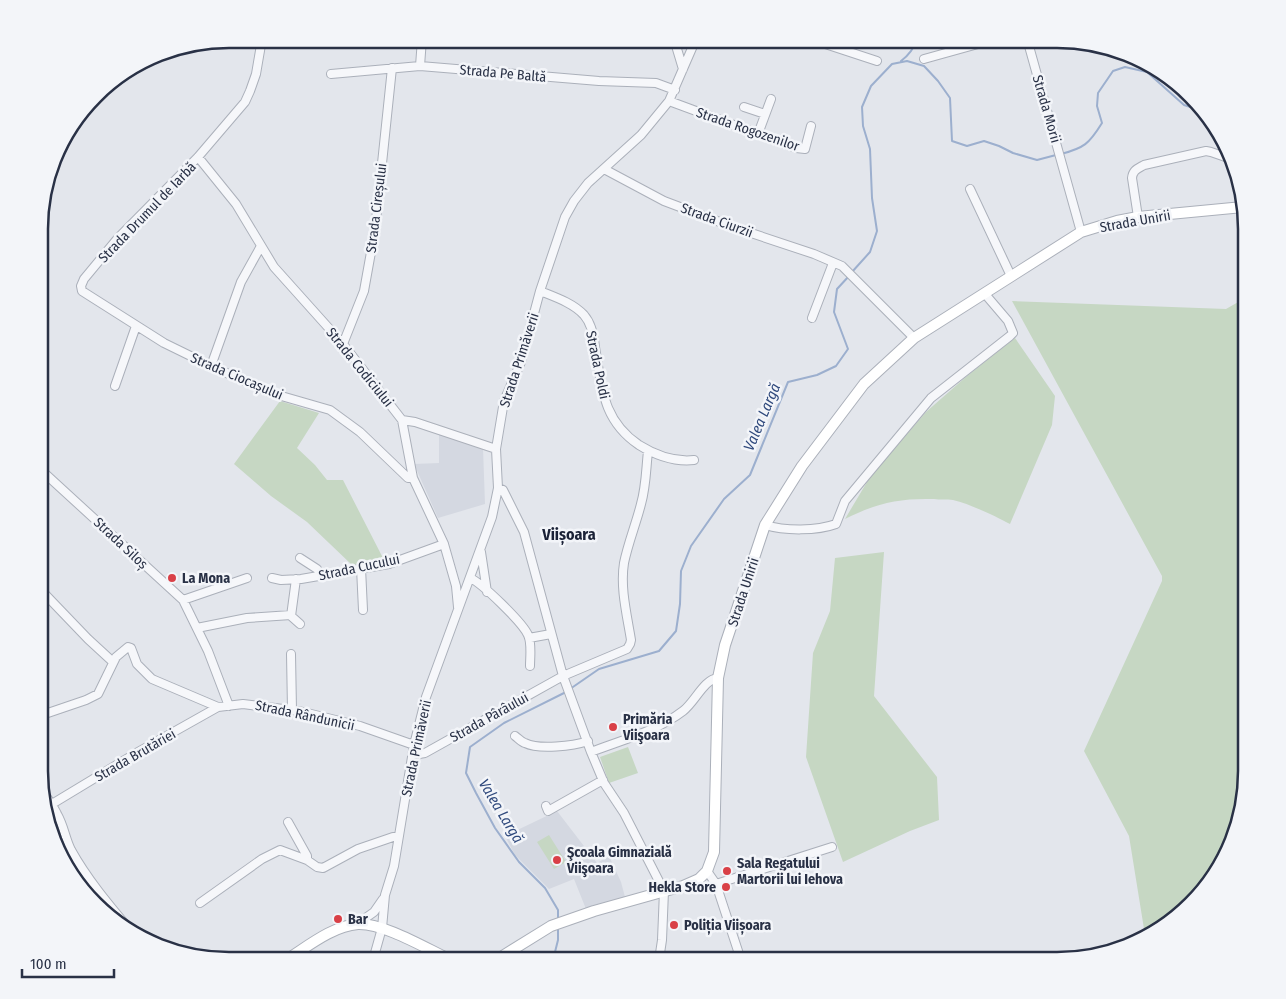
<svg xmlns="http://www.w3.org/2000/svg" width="1286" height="999" font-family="'Fira Sans Condensed',sans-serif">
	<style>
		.built { fill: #d4d8e1 }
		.green { fill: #c6d7c3 }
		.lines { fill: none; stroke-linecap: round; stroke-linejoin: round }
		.stream { stroke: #9cafce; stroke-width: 2 }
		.minor-casing { stroke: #abb0ba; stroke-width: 10 }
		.secondary-casing { stroke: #abb0ba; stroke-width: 12 }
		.minor { stroke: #f6f7fa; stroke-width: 8 }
		.secondary { stroke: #fff; stroke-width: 10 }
		.poi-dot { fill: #d94047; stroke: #f3f5f9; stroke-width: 2 }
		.labels { text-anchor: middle; stroke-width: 5; stroke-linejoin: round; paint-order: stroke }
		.street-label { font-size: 14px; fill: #293146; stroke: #f3f5f9 }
		.poi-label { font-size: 14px; font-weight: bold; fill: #293146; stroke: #f3f5f9; text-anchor: start }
		.water-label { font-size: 15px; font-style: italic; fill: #304a7d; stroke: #f3f5f9 }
		.quarter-label { font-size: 16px; font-weight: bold; fill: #1b2237; stroke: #f3f5f9 }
		.rim { fill: none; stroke: #293146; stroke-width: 2.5 }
	</style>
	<rect width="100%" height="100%" fill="#e3e6ec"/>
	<path class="built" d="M439,434L483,448L485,504L438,518L414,464L439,463Z
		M557,811L597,863L609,856L621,882L625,897L586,909L574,879L549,889L515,855L505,836Z"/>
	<path class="green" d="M1247,297V783L1233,844L1200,896L1145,935L1129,836L1084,751L1162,581V576L1012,301L1226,309Z
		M1015,338L1055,396L1052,425L1010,524C995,516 970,504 953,500C947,499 940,500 934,499C899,498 877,503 845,519L870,477L926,412L967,376Z
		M280,401L319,413L297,448L315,465L327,480H343L384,560L352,565L307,522L271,496L234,464Z
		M884,552L874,696L937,777L939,820L910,831L843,862L806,757L813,653L830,611L835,558Z
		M628,747L638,773L609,783L600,757Z
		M549,835L566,862L554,869L537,842Z
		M77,874L116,921L103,913L76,878Z"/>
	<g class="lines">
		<path class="stream" d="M901,61C908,56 915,47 917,39
			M1061,154C1084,148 1089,144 1102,123L1097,106L1098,93L1113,71L1125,67L1147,72L1184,105L1200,110
			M852,272L870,252L877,231L872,198L870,149L863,126L862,107L871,86L892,64L907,61L924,66L938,81L950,98L952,141L967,146L984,141L999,146L1013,153L1037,160L1056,155
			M570,689L599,669L659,651L676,631L680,604L681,571L691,546L724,499L750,475L788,382L817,375L836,366L848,349L834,312L837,289L849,276
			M558,920V910L545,888L519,862L495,828L476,793L466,773L470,747L504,723L566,692
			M553,960L558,940V927"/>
		<g class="minor-casing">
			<path id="minor" d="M262,39L256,74L250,91L245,102L198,157L118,238L84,279L81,286L82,291L164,343L211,366L271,393L330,410L360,432L408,478H413
				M674,39L683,69
				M810,39L877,61
				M1027,39L1081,232
				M924,59L996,39
				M420,66L422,39
				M331,74L420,66L599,81L656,83L675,90
				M669,101L796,148L805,149L811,126
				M744,107L765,114
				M758,134L771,99
				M198,157L236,204L274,267L343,344L402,420L413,478L444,544L456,586L458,607
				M604,169L664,201L733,227L814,254L842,266L914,338
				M970,189L1011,276
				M1138,217L1132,178C1133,170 1137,169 1144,165L1206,151L1211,152L1234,160
				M540,291C555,297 573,303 584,315C591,323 594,336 595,347C602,387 602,420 639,445C655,455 675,462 694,460
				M812,318L833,263
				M343,344L364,291L375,230L392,68
				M211,366L241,282L261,246
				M115,386L136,326
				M402,420L415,422L496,449
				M40,469L183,600L208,651L229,706
				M498,488L503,490L524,532L563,676L591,752L604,783L624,813L664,891L662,940L659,960
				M765,525C785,531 817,531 836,524L845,501L931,398L1010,336L1013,333L1008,321L985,294
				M481,552L487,592
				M300,558L317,569L321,575
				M361,568L363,610
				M272,578L281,580L301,579L389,564L444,544
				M470,578C482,583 523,623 528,635C532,643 530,657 530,666
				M296,579L291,616L300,624
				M40,589L88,639L113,662
				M183,600L247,578
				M197,628L247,618L291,615
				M529,638L551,634
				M291,654L292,710
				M39,716L86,700L98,694L116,657L128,647L131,648L137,664L152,679L218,707L243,704L299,711L360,726L414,745
				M515,736C518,738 521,742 525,743C539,750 573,746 588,741
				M591,752C622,740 657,731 683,711C695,702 704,679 718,678
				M413,755L425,753L563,676L627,649L630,644L631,640C627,615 620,588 624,563C628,543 636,524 641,504C646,487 646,469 648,451
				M39,777C40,792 51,801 57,814C64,826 65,838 71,850C87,879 109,905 130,930
				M52,804L138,752L218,707
				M546,806L548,811L603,780
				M288,822L307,856V860
				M707,871L716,884L741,960
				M716,884L832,847
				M200,903L262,859L280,850L307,860L317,867L323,868L358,849L393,837H398
				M357,924L374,912L383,899
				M373,960L382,928L385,895L394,866L414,745L426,697L492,517L498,488L496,449L504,401L521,362L540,291L565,217L574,201L588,183L641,135L669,101L696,39"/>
		</g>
		<g class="secondary-casing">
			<path id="secondary" d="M286,960C307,947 332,926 358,924C384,923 427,949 451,960
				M492,960L501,957L551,926L594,911L683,886L699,879L707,871L714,852L718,678L725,645L765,525L802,466L864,384L914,338L1081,232L1117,221L1138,217L1243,207"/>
		</g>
		<use href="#minor" class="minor"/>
		<use href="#secondary" class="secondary"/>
	</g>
	<g class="poi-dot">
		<circle cx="172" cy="578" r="5"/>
		<circle cx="613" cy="727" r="5"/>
		<circle cx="557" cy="860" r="5"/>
		<circle cx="727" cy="871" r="5"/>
		<circle cx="726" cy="887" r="5"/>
		<circle cx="338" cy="919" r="5"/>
		<circle cx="674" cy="925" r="5"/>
	</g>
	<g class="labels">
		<g class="street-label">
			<text transform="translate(503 73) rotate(5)" y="5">Strada Pe Baltă</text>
			<text transform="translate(1047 109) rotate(74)" y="5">Strada Morii</text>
			<text transform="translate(748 129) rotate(19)" y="5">Strada Rogozenilor</text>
			<text transform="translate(376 208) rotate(-83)" y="5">Strada Cireșului</text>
			<text transform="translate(147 212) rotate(-46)" y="5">Strada Drumul de Iarbă</text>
			<text transform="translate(717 220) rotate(20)" y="5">Strada Ciurzii</text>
			<text transform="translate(1135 221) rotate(-10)" y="5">Strada Unirii</text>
			<text transform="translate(519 360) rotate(-72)" y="5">Strada Primăverii</text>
			<text transform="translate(598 365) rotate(78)" y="5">Strada Poldi</text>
			<text transform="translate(360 367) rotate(51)" y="5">Strada Codiciului</text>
			<text transform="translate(237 376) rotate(23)" y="5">Strada Ciocașului</text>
			<text transform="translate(121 543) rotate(43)" y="5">Strada Siloș</text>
			<text transform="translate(359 567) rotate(-12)" y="5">Strada Cucului</text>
			<text transform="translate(743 592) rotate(-72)" y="5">Strada Unirii</text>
			<text transform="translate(305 715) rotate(12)" y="5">Strada Rândunicii</text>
			<text transform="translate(489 717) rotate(-29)" y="5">Strada Pârâului</text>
			<text transform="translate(416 748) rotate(-78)" y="5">Strada Primăverii</text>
			<text transform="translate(135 755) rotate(-30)" y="5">Strada Brutăriei</text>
		</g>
		<g class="poi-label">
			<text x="182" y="583">La Mona</text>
			<text x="623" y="724">Primăria<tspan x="623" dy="16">Viişoara</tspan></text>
			<text x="567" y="857">Şcoala Gimnazială<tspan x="567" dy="16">Viişoara</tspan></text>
			<text x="737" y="868">Sala Regatului<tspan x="737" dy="16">Martorii lui Iehova</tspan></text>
			<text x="716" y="892" text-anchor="end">Hekla Store</text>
			<text x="348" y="924">Bar</text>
			<text x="684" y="930">Poliția Viișoara</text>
		</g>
		<g class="water-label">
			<text transform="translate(762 417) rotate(-67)" y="5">Valea Largă</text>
			<text transform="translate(501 811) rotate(59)" y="5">Valea Largă</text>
		</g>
		<g class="quarter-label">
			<text x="569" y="540">Viișoara</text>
		</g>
	</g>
	<path d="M0 0H1286V999H0ZM229 48H1057A181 181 0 0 1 1238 229V771A181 181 0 0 1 1057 952H229A181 181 0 0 1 48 771V229A181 181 0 0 1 229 48Z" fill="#f3f5f9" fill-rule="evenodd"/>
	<path class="rim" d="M229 48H1057A181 181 0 0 1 1238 229V771A181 181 0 0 1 1057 952H229A181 181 0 0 1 48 771V229A181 181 0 0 1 229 48Z"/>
	<path d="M22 969v8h92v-8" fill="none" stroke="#293146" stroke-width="2.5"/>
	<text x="30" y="969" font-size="15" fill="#293146" stroke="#f3f5f9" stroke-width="4" paint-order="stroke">100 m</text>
</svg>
